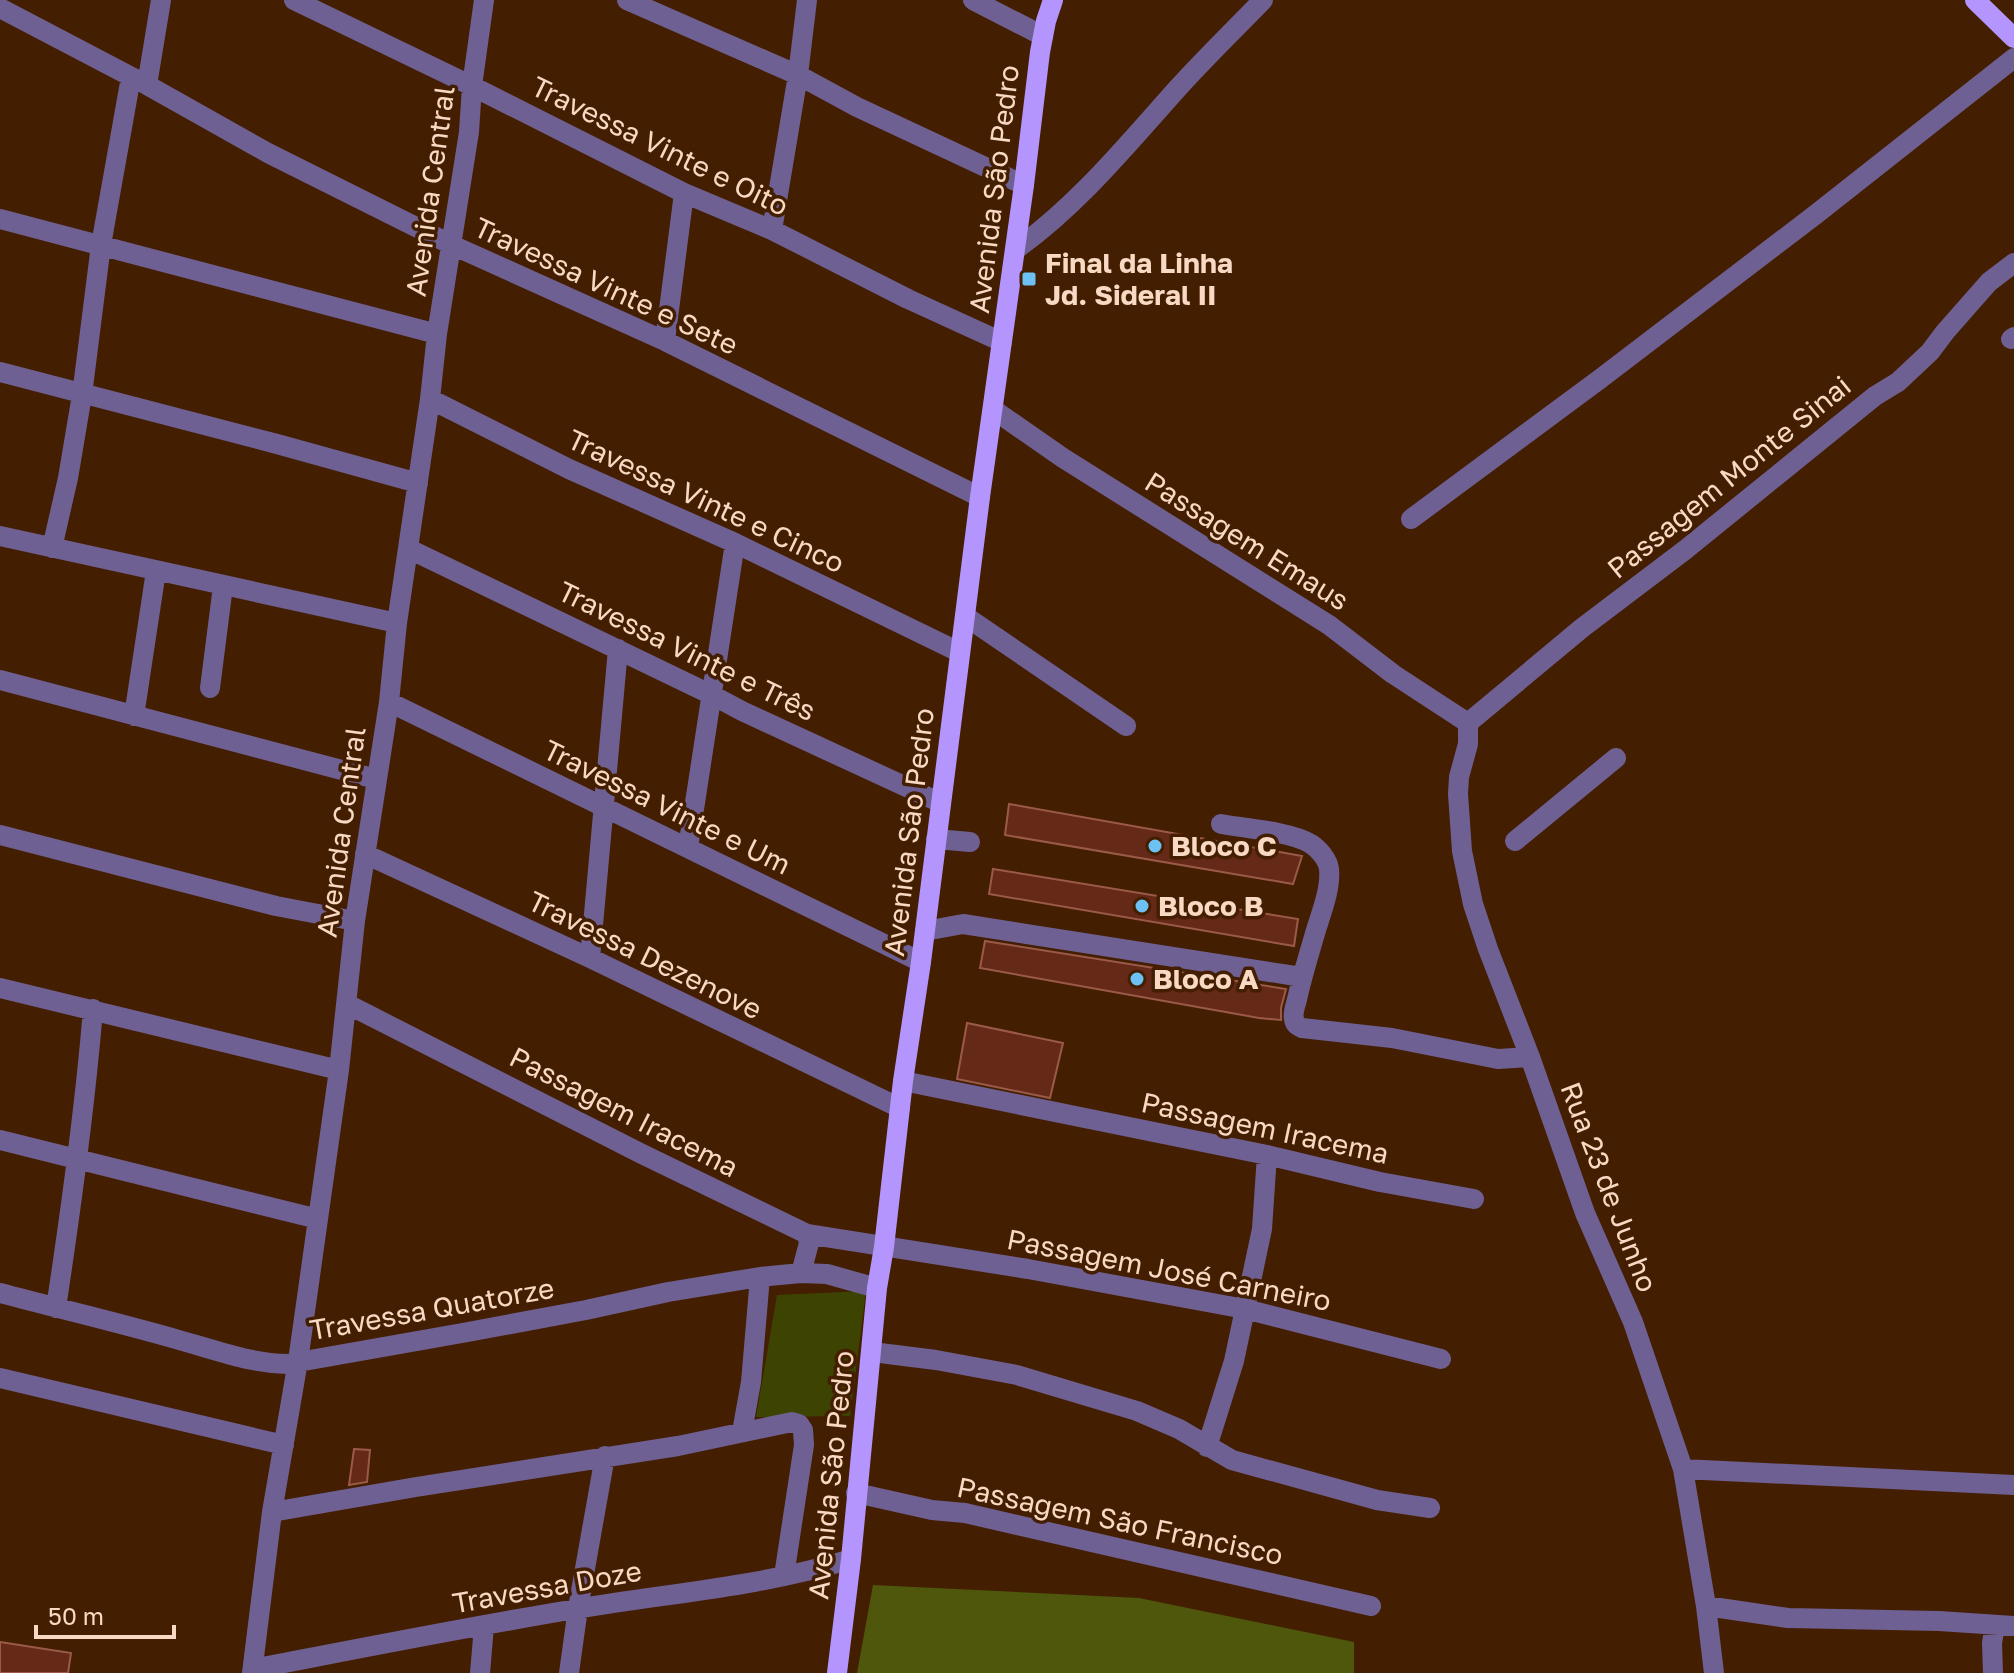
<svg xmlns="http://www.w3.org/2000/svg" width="2014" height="1673" font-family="'Golos Text',sans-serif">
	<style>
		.green { fill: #3d4401 }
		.forest { fill: #4e570c }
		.building { fill: #652918; stroke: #9b5a48; stroke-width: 2 }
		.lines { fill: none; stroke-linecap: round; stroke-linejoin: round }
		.minor { stroke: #6f6093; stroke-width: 20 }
		.major { stroke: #b495fd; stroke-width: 20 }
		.poi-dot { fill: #6ec2f3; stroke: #441e00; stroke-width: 3 }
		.labels { text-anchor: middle; stroke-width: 7; stroke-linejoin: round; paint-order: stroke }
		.street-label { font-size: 28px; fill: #f8d9c3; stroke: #441e00 }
		.poi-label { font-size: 28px; font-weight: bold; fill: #f8d9c3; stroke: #441e00; text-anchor: start }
	</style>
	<rect width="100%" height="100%" fill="#441e00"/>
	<path class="green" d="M866,1291L850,1416L756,1417L777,1295Z"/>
	<path class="forest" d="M873,1585L1139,1598L1354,1642V1673H857Z"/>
	<path class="building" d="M1009,804L1302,856L1293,884L1005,835Z
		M993,869L1298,919L1294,946L989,894Z
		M985,941L1286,989L1281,1008V1020L1259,1018L980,968Z
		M967,1023L1063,1043L1050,1098L957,1079Z
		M354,1449L370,1450L367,1482L349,1485Z
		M0,1642L71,1653L68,1673H0Z"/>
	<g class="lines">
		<path class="minor" d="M294,0L472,86L684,193L772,230L908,299L1002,342
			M627,0L798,75L857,107L1024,185
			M973,0L1043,36
			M0,8L147,85L268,153L452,245L665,341L980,497
			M147,85L161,0
			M0,219L437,334
			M772,230L798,75L807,0
			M1015,250C1077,206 1126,146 1177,89C1205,58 1234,30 1263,0
			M2011,339L2014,337
			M665,341L684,193
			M0,372L277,444L418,483
			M430,399L569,469L735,543L959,652
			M994,410L1063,458L1329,625L1393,674L1468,723
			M1411,519L1600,379L1815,215L2014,58
			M0,536L397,623
			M52,548L68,478L82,395L101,245L131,77
			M409,549L712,695L742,711L941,803
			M965,616L1126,726
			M0,680L376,779
			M210,688L223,586
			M389,702L921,962
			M134,716L156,571
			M1468,723V744L1459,777L1458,794L1462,851L1473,904L1488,949L1530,1057L1585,1213L1633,1322L1683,1469L1706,1606L1714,1673
			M1468,723L1582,628L1685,550L1875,396L1898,382L1930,352L1945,332L1989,282L2014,263
			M1221,824C1244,828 1293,832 1311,844C1319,849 1328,860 1329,869C1331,888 1322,911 1316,930C1310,951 1303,973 1298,995C1297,1002 1292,1012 1294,1019C1295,1025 1298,1026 1302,1028L1392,1038L1498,1059L1530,1057
			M0,835L276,906L355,921
			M936,839L970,842
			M1515,841L1616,758
			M688,848L735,543
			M365,854L590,958L900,1108
			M925,931L963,924L1302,977
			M590,958L618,649
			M0,988L339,1070
			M347,1004L642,1154L807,1234L1028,1269L1245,1309L1441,1359
			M903,1081L1267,1155L1380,1182L1474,1199
			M0,1140L318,1219
			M801,1273L809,1243L807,1234
			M0,1293C60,1309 120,1323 179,1340C215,1350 249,1363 287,1364L468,1332L586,1310L668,1292L760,1277L801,1273L827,1274L877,1288
			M56,1308C71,1209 85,1109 93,1009
			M872,1352L936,1360L1017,1375L1137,1411L1179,1429L1232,1460L1377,1500L1430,1508
			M0,1378L284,1445
			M742,1432L751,1382L760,1277
			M1207,1447L1234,1361L1262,1229L1267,1155
			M1683,1469L2014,1485
			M856,1493L932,1510L965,1513L1371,1606
			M272,1512L416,1487L678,1446L792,1422L799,1424L803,1430L804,1445L784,1576
			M1706,1606L1788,1618L1939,1621L2014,1626
			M253,1669C362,1648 472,1626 582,1608C672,1593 764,1586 851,1559
			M252,1673L272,1512L298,1361L339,1070L355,921L389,702L397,623L430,399L437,334L469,132L472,86L484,0
			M480,1673L484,1626
			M569,1673L578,1608L605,1456
			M1993,1673L1992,1643L1995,1625"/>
		<path class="major" d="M1975,0L2014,38
			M837,1673L851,1559L877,1288L884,1247L903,1081L921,962L980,497L1024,185L1040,52L1046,21L1053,0"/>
	</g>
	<g class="poi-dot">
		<rect x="1021" y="271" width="16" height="16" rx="4"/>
		<circle cx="1155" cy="846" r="8"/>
		<circle cx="1142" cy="906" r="8"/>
		<circle cx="1137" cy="979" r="8"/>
	</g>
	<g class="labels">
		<g class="street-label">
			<text transform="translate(660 146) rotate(26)" y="10">Travessa Vinte e Oito</text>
			<text transform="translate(994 189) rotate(-83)" y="10">Avenida São Pedro</text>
			<text transform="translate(430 191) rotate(-82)" y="10">Avenida Central</text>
			<text transform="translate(606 286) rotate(25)" y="10">Travessa Vinte e Sete</text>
			<text transform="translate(1729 477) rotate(-39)" y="10">Passagem Monte Sinai</text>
			<text transform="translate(706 501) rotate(25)" y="10">Travessa Vinte e Cinco</text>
			<text transform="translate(1247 541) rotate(32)" y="10">Passagem Emaus</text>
			<text transform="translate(687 651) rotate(26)" y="10">Travessa Vinte e Três</text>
			<text transform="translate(667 807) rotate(26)" y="10">Travessa Vinte e Um</text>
			<text transform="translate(341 832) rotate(-82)" y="10">Avenida Central</text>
			<text transform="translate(909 832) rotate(-83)" y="10">Avenida São Pedro</text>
			<text transform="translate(645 955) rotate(26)" y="10">Travessa Dezenove</text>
			<text transform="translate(624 1112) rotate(27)" y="10">Passagem Iracema</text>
			<text transform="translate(1265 1128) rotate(12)" y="10">Passagem Iracema</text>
			<text transform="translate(1609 1187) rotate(69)" y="10">Rua 23 de Junho</text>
			<text transform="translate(1169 1270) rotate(11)" y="10">Passagem José Carneiro</text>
			<text transform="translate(432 1309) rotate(-10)" y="10">Travessa Quatorze</text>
			<text transform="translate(831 1475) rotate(-84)" y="10">Avenida São Pedro</text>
			<text transform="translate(1120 1521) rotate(12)" y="10">Passagem São Francisco</text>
			<text transform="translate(547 1587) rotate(-10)" y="10">Travessa Doze</text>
		</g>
		<g class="poi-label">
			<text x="1045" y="273">Final da Linha<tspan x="1045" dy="32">Jd. Sideral II</tspan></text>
			<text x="1171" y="856">Bloco C</text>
			<text x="1158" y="916">Bloco B</text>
			<text x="1153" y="989">Bloco A</text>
		</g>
	</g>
	<path d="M36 1625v12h138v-12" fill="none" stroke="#f8d9c3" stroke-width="4"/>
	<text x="48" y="1625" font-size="24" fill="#f8d9c3" stroke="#441e00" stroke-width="6" paint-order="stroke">50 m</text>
</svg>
